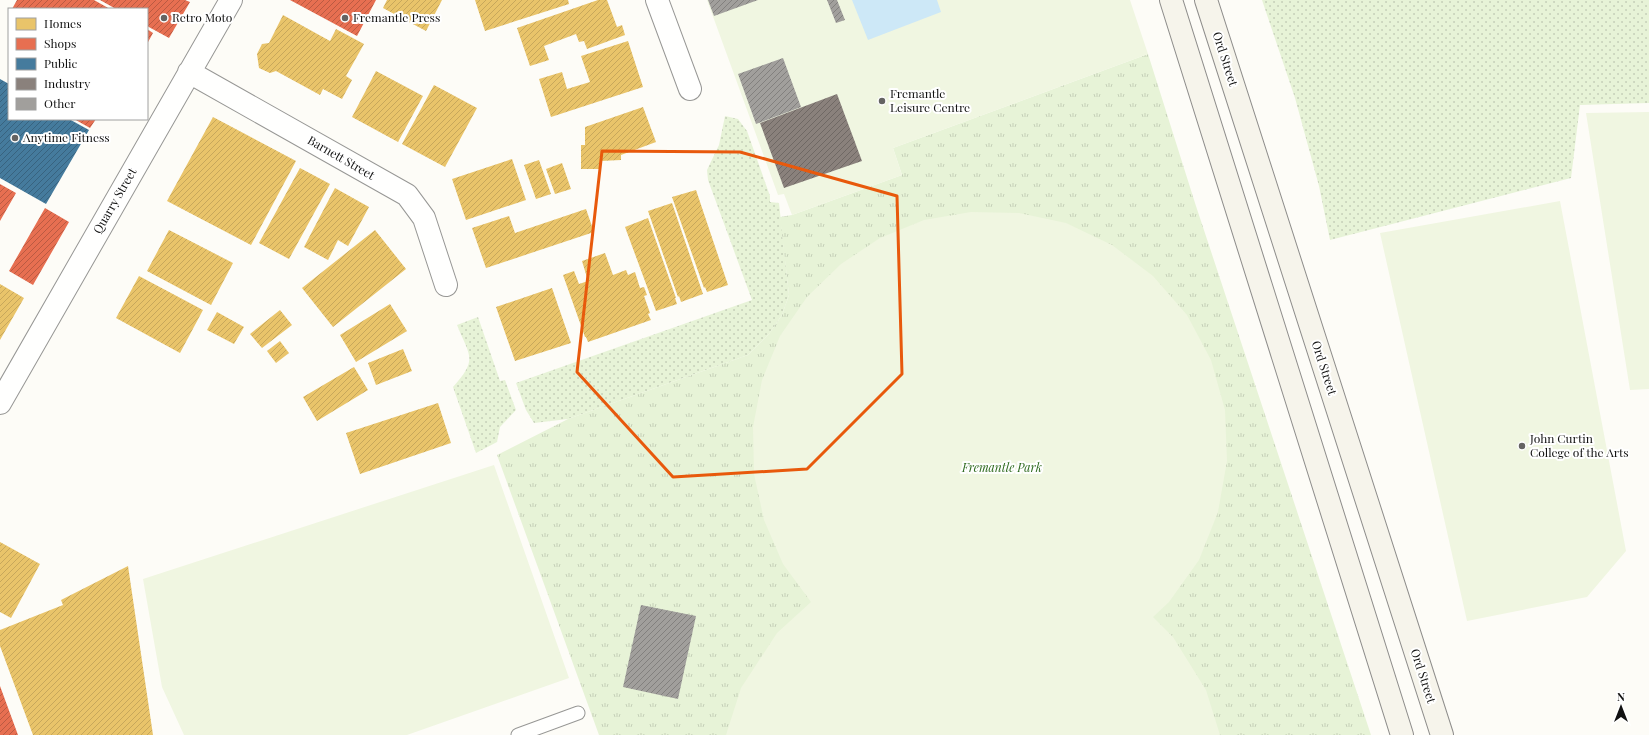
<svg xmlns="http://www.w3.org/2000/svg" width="1649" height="735" font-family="'Playfair Display',serif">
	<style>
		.grass { fill: url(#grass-dots) }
		.park { fill: url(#park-tufts) }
		.pitch { fill: #f0f6e1 }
		.water { fill: #cde8f7 }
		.homes { fill: url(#homes-hatch) }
		.shops { fill: url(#shops-hatch) }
		.public { fill: url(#public-hatch) }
		.industry { fill: url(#industry-hatch) }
		.building { fill: url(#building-hatch) }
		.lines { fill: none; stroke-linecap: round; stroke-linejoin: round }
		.lane-casing { stroke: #979795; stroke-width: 15 }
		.street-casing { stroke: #979795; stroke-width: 24 }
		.secondary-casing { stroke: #8e8d8b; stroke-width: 24 }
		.lane { stroke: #fffffe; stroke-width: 13 }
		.street { stroke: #fffffe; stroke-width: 22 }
		.secondary { stroke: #f6f4eb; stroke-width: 22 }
		.marked { fill: none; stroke: #e8590c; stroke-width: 3; stroke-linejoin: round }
		.poi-dot { fill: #646362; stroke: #fff; stroke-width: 1.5 }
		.labels { text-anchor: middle; stroke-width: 4; stroke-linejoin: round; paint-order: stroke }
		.poi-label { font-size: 12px; fill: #111; stroke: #fff; text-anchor: start }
		.street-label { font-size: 12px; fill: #111; stroke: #fff }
		.park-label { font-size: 12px; font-style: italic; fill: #2f6b1f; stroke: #fff }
	</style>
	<defs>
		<pattern id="grass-dots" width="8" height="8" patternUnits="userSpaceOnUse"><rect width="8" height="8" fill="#e7f3d7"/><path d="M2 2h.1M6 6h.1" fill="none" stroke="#c5cfb8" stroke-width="1.8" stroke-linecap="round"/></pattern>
		<pattern id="park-tufts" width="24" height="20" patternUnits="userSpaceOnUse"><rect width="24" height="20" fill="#e7f3d7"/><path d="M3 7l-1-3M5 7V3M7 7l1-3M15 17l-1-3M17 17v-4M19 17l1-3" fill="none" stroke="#c5cfb8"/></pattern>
		<pattern id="homes-hatch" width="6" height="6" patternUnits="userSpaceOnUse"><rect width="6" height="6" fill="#e9c46a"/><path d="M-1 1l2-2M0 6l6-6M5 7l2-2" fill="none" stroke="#c7a75b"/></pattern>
		<pattern id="shops-hatch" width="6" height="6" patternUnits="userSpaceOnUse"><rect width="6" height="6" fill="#e76f51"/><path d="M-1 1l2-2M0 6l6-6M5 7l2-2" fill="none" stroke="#ba5a42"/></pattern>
		<pattern id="public-hatch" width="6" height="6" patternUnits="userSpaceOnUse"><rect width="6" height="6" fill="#457b9d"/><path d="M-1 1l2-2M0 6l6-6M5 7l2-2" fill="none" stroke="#38637f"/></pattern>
		<pattern id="industry-hatch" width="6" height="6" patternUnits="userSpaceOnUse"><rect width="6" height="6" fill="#8a817c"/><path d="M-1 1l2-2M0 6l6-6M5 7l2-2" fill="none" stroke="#6f6864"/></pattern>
		<pattern id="building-hatch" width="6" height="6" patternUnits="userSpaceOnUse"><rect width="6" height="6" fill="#a19f9c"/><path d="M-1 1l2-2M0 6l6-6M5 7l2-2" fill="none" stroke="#82807e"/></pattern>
	</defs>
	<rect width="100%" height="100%" fill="#fdfcf7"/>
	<path class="grass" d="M1262,0H1649V103L1580,105L1571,178L1330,240L1319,186L1295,98Z
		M725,116L738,119L747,131L770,196V202L779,203L789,295L782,315L769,334L748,355L568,419L534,423L526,410L516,383L752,300L708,180L707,170L719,145Z
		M478,317L500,381L505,380L516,410L500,427L497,442L476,453L453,387C478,359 470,357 457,325Z"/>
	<path class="park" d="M1148,54L1195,203L1371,735H599L497,455L568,419L748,355L769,334L782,315L789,295L780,217L792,215L902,175L893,148Z"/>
	<path class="pitch" d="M707,0H1130L1148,54L893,148L902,175L792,215L784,194L778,195Z
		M1649,112V389L1630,390L1586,113Z
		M1560,201L1626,551L1587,597L1467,621L1380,233Z
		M971,212L1019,213L1066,223L1112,245L1153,276L1187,315L1211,360L1225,410L1227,461L1218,512L1199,560L1169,602L1153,617L1173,637L1206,690L1220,735H726L741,688L777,633L811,602L783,564L764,520L754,474L753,427L762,380L780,336L807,297L841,264L880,238L924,220Z
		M494,465L569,678L407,735H184L162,687L143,579Z"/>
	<path class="water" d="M852,0H937L941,12L868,40Z"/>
	<path class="homes" d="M387,0H442L426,31L383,8Z
		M475,0H568L569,4L485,31Z
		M598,0H607L617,27L622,25L625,35L587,49L584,41L579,42L576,34L544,46L549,60L530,66L517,28Z
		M283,15L330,41L336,29L364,44L346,76L352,80L342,99L323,89L320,95L276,71L270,73L259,68L257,54L262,44L269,43Z
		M628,41L643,87L551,117L539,79L562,72L567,89L590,82L581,56Z
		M376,71L423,96L398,142L352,117Z
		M434,85L477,108L445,167L402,144Z
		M643,107L656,142L621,155V160L601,161L600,169H581V145H585V127Z
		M213,117L296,161L251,245L167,201Z
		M512,159L526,200L466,220L452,179Z
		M539,160L551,194L536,199L524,165Z
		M562,163L571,189L555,194L546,169Z
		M300,168L330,184L289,259L259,243Z
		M335,188L369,207L348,246L338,240L328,260L304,247Z
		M696,190L728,285L707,292L705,287L704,288L672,197Z
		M672,203L703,294L681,302L679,296L678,297L648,211Z
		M586,209L594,232L486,268L472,228L509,216L515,233Z
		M648,218L676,298H675L677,304L656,311L625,227Z
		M169,230L233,263L211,305L147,271Z
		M375,230L406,269L333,327L302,288Z
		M605,253L613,275L626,270L628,275L635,272L640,288L644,287L647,295L644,296L650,313L648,314L651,320L588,342L586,337H585L563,275L574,271L579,284L588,281L582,261Z
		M139,276L203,310L180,353L116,318Z
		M0,284L24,298L0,340Z
		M552,288L571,343L515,361L496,307Z
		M390,304L407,331L356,362L340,335Z
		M280,310L292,325L262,348L250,334Z
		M217,312L244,327L234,344L207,330Z
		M280,341L289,353L276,363L267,351Z
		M403,349L412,371L376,385L368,363Z
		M354,367L368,390L317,421L303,397Z
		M438,403L451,443L360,474L346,433Z
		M0,542L40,564L11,618L0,612Z
		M128,566L153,735H33L0,646V630L63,605L61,600Z"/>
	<path class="shops" d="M17,0H94L110,9H12Z
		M100,0H185L190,2L169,38L147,26V9H116Z
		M290,0H376L357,36Z
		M147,29L153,33L147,44Z
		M74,119H96L90,128Z
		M0,184L16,193L0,221Z
		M45,208L69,222L33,285L9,271Z
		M0,686L18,735H0Z"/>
	<path class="public" d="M0,79L9,84V119H69L89,130L46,204L0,178Z"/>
	<path class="industry" d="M837,94L862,161L784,188L760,123Z"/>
	<path class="building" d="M708,0H758L714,16Z
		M827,0H837L845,20L836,23Z
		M783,58L801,107L756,124L738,74Z
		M641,605L696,616L678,699L623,687Z"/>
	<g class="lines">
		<g class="lane-casing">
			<path id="lane" d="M518,735L578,713"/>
		</g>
		<g class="street-casing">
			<path id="street" d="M657,0L690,89
				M189,72L407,195L424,218L446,285
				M0,403L231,0"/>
		</g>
		<g class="secondary-casing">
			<path id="secondary" d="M1171,0L1402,735
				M1206,0L1442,735"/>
		</g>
		<use href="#lane" class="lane"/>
		<use href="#street" class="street"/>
		<use href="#secondary" class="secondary"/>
	</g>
	<path class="marked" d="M602,151L740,152L897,196L902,374L807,469L673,477L577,372Z"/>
	<g class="poi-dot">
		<circle cx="164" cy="18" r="4"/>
		<circle cx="345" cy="18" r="4"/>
		<circle cx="882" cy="101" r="4"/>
		<circle cx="15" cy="138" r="4"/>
		<circle cx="1522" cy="446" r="4"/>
	</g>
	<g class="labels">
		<g class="poi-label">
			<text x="172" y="22">Retro Moto</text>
			<text x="353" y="22">Fremantle Press</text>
			<text x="890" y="98">Fremantle<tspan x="890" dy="14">Leisure Centre</tspan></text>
			<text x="23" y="142">Anytime Fitness</text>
			<text x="1530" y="443">John Curtin<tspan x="1530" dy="14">College of the Arts</tspan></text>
		</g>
		<g class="street-label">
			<text transform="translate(1225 59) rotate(72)" y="4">Ord Street</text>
			<text transform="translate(341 158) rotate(30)" y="4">Barnett Street</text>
			<text transform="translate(115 201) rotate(-60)" y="4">Quarry Street</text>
			<text transform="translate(1324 368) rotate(72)" y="4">Ord Street</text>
			<text transform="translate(1423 676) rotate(72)" y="4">Ord Street</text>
		</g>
		<g class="park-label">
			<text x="1002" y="472">Fremantle Park</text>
		</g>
	</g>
	<rect x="8" y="8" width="140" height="112" fill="#ffffff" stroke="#a0a0a0"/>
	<rect x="16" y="18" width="20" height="12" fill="#e9c46a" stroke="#a0a0a0"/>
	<text x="44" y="28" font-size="12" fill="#111111">Homes</text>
	<rect x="16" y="38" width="20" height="12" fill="#e76f51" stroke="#a0a0a0"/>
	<text x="44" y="48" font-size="12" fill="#111111">Shops</text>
	<rect x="16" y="58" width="20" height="12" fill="#457b9d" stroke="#a0a0a0"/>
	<text x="44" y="68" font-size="12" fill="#111111">Public</text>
	<rect x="16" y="78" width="20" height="12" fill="#8a817c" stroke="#a0a0a0"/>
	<text x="44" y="88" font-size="12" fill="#111111">Industry</text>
	<rect x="16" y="98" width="20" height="12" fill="#a19f9c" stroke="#a0a0a0"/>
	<text x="44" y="108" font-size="12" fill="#111111">Other</text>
	<g transform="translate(1621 707)" stroke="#ffffff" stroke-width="3" paint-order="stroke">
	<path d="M0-3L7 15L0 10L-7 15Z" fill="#111111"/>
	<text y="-6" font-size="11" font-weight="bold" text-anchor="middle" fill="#111111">N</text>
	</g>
</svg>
